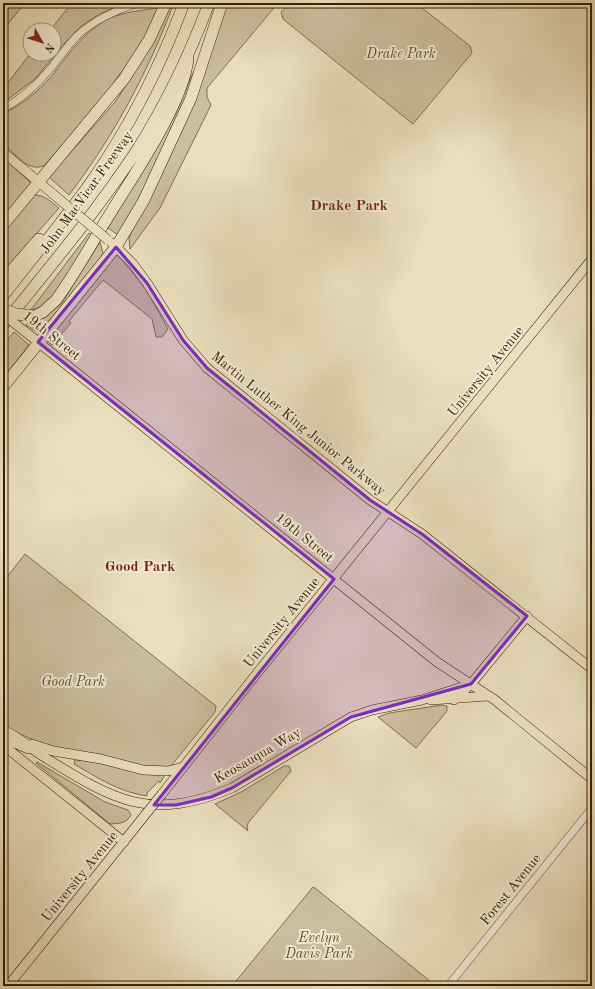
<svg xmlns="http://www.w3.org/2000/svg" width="595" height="989" font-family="'Old Standard TT',serif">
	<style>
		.green { fill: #cbbf9f; stroke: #806f50 }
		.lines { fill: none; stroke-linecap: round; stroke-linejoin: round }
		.minor-casing { stroke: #634f30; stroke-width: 8 }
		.major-casing { stroke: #361f01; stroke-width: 10 }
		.highway-casing { stroke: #361f01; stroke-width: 12 }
		.minor { stroke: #f1ebd5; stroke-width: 7 }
		.major { stroke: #eae0bf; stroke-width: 9 }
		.highway { stroke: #eae0bf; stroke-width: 11 }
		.major-bridge-casing { stroke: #361f01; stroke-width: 10; stroke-linecap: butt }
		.highway-bridge-casing { stroke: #361f01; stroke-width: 12; stroke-linecap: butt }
		.major-bridge { stroke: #eae0bf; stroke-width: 9 }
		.highway-bridge { stroke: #eae0bf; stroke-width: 11 }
		.marked { fill: #7b2cbf; fill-opacity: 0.2; stroke: #7b2cbf; stroke-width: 3; stroke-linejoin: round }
		.labels { text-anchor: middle; stroke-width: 4; stroke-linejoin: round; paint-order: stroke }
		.park-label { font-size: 14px; font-style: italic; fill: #634f30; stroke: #f1ebd5 }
		.street-label { font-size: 14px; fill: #361f01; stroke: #f1ebd5 }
		.neighbourhood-label { font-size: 15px; font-weight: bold; fill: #7a1f14; stroke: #f1ebd5 }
	</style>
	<rect width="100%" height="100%" fill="#eae0bf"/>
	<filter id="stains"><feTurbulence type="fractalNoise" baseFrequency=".005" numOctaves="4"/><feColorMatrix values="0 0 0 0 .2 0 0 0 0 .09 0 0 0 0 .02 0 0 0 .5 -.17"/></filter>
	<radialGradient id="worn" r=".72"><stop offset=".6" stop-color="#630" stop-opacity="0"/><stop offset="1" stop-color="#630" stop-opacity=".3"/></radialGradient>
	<path class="green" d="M3,3H25L3,30Z
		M72,3H123L98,15L80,27L65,43L35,79L3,103V89L30,54H54V30H50Z
		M174,3C148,72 114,136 69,195L49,177L115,102L132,76L170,4Z
		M226,3H278L207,88V97L211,105L160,208L130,249L129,238Z
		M290,3H416L470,46L472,53L413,124L283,19L281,12Z
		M161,7L136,56L119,75L105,96L45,165C29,174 14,153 3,143V114C21,105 38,92 51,77C69,54 81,34 108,19C125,11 143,11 161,7Z
		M194,71L191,85L153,175L118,235L108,228L162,138Z
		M3,157L31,183L3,220Z
		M35,195C45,195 52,203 59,208L3,272V231L30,198Z
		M89,233L92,235L49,303L30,311Z
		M100,242L103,254L100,260L43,328L37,332L26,325C32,318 39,319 46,315C52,311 57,307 62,303Z
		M117,254L146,289L168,329L162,337H156L152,319L103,280L69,321L71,323L52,345L47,341Z
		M14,332L29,345L3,378V345Z
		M25,554L216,706L215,712L171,766L160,769L53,749L3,726V582Z
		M442,705L447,706V711L416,748L378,717L389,713Z
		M75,760L93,761L165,775L160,783L159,781L147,793V796C119,792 98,778 74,764Z
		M37,762L105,802L128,810L131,815C126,824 120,823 110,824L36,763Z
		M284,766H289L291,771L248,823L247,827L248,831L215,804L241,792Z
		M313,887L315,888L436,986H232Z"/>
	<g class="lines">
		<g class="minor-casing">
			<path id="minor" d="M3,109C21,99 37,85 50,69C59,58 67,46 77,36C95,19 116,10 139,3
				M448,986L592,808"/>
		</g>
		<g class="major-casing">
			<path id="major" d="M3,152L53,194
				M112,243L133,264L147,283L183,340L207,368L370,500L422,534L592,669
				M23,330L437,662L495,700L592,779
				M431,700L488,696
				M454,700L471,684L527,616
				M3,730C17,736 28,746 41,755C112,799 148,823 232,788L351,717L372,710L422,700L471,684
				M3,738L28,749
				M32,744L53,751L101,759L143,770L168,771L183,767
				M3,745L124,842
				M162,794L254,677L592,259
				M8,986L145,815"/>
		</g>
		<g class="highway-casing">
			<path id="highway" d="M3,225L124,79L149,40L166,3
				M3,280L39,239
				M3,296C33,257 66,218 94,178C131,124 161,65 184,3
				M34,316L43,312L56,300C77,271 94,239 113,209C137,170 183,103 188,59
				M3,325C49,268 97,211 137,150C166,104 190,54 209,3
				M3,387L116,247L144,200L191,98L222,3"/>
		</g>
		<use href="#minor" class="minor"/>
		<use href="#major" class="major"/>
		<use href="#highway" class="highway"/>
		<g class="major-bridge-casing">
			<path id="major-bridge" d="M53,194L108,240
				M3,314L23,330
				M145,815L162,794"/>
		</g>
		<g class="highway-bridge-casing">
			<path id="highway-bridge" d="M3,309L16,314L34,316"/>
		</g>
		<use href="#major-bridge" class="major-bridge"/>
		<use href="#highway-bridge" class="highway-bridge"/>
	</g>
	<path class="marked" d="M116,247L147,283L183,340L207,368L370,500L422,534L527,616L471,684L351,717L232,788L211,797L176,805H154L334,579L38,342Z"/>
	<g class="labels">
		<g class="park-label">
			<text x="401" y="58">Drake Park</text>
			<text x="73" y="686">Good Park</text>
			<text x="319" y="942">Evelyn<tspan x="319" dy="16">Davis Park</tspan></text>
		</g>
		<g class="street-label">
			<text transform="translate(86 192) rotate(-54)" y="5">John MacVicar Freeway</text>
			<text transform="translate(52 335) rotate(39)" y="5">19th Street</text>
			<text transform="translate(485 371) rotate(-51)" y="5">University Avenue</text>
			<text transform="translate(299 423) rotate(39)" y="5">Martin Luther King Junior Parkway</text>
			<text transform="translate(305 537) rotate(39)" y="5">19th Street</text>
			<text transform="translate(281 622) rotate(-51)" y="5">University Avenue</text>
			<text transform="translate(257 755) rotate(-30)" y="5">Keosauqua Way</text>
			<text transform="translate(79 876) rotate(-51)" y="5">University Avenue</text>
			<text transform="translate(510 889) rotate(-51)" y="5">Forest Avenue</text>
		</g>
		<g class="neighbourhood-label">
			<text x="349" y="210">Drake Park</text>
			<text x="140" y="571">Good Park</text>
		</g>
	</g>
	<rect width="595" height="989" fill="none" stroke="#eae0bf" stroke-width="16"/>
	<rect x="4" y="4" width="587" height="981" fill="none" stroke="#361f01" stroke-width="2"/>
	<rect x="8" y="8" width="579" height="973" fill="none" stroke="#361f01"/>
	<g transform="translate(42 42) rotate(129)"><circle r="19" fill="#f1ebd5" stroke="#a69980"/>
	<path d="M0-3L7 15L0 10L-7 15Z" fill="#8f2418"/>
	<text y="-6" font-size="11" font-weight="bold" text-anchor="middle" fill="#361f01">N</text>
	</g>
	<rect width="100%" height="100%" filter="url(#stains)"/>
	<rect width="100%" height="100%" fill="url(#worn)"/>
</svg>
